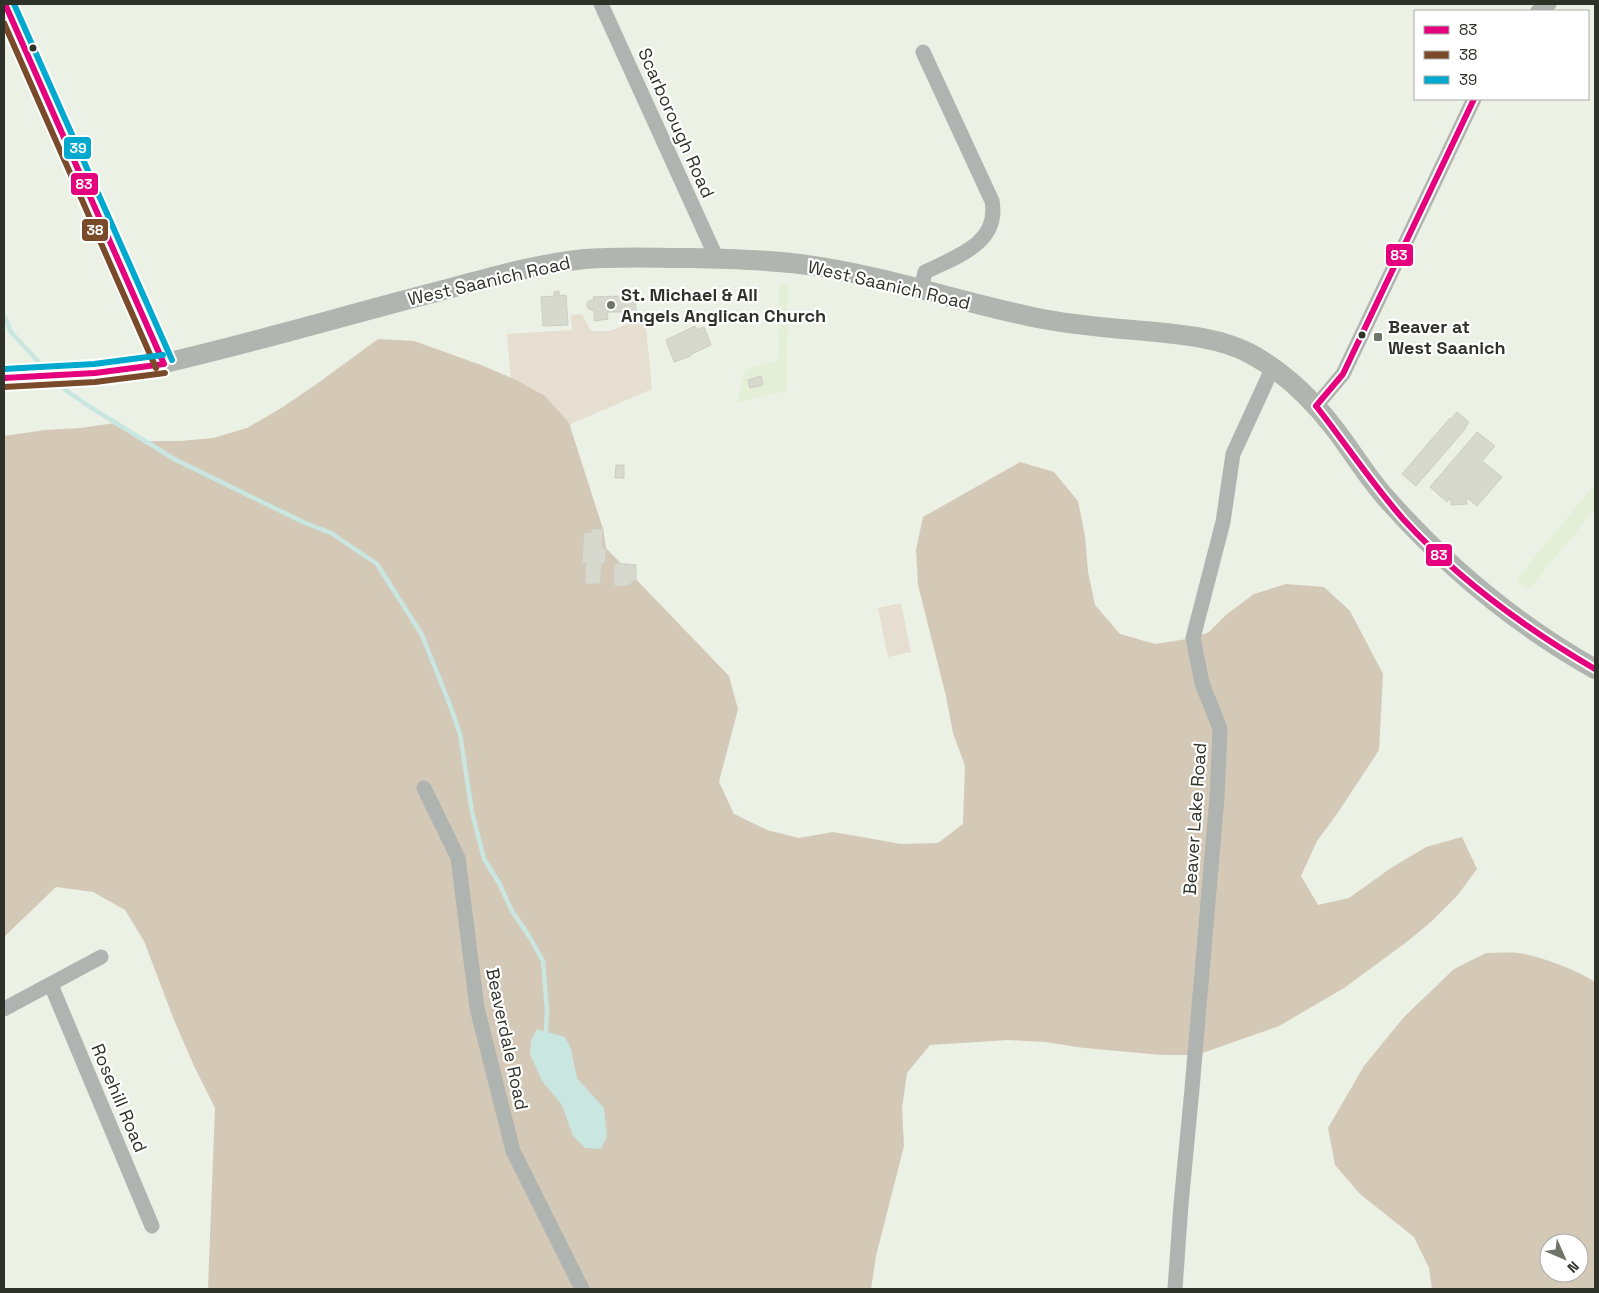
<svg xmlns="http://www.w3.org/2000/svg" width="1599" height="1293" font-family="'Space Grotesk',sans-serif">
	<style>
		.built { fill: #e5efd8 }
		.green { fill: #e6ded0 }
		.forest { fill: #d4c8b7; fill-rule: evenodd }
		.water { fill: #c9e6e1 }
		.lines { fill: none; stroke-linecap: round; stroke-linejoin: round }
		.stream { stroke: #c9e6e1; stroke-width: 4.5 }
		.building { fill: #d8d9ce; stroke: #cccdc3 }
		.minor { stroke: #b0b4b0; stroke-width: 15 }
		.major { stroke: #b0b6af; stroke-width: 20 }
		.bus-1-casing { stroke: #fff; stroke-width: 10 }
		.bus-2-casing { stroke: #fff; stroke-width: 10 }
		.bus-3-casing { stroke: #fff; stroke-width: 10 }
		.bus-1 { stroke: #e5007d; stroke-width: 6 }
		.bus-2 { stroke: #7a4b2a; stroke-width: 6 }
		.bus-3 { stroke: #00a9ce; stroke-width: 6 }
		.bus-dot { fill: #2e3229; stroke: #fff; stroke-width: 2 }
		.poi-dot { fill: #70756a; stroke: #fff; stroke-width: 2 }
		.labels { text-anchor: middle; stroke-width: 4.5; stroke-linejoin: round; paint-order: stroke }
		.street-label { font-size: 18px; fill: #2e3229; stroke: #fff }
		.poi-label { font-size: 18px; font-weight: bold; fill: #2e3229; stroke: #fff; text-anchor: start }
		.line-badge { stroke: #fff; stroke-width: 2 }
		.badge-label { font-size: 14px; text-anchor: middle; font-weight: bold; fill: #fff }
	</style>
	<rect width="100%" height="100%" fill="#ebf1e4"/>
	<path class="built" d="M779,284H788L787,391L737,403L745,370L778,360Z
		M1595,484V513L1593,512L1528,590L1516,580Z"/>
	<path class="green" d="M582,314L591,331H610L645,317L652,389L517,447L507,334L572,330L571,315Z
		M901,603L911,652L888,657L878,608Z"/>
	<path class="forest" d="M378,339L414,341L481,365L514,379L545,396L569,423L603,529L606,548L729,676L738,709L719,782L734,814L767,830L799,838L833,832L901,844L938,843L963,824L965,766L953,733L946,696L918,585L916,550L923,517L1020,462L1054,472L1078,501L1085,536L1088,572L1095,605L1120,634L1155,644L1193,638L1209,632L1227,614L1254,594L1286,584L1324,587L1350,611L1383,674L1379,750L1339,811L1317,841L1301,876L1318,905L1349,898L1391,868L1426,847L1462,837L1477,869L1457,896L1431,922L1404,944L1344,988L1279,1026L1197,1055H1162L1084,1048L1045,1042L1008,1040L930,1045L907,1073L902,1108L904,1146L876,1256L871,1289H208L215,1108L194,1066L174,1020L144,941L125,910L93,892L56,887L4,937V436L45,430L81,428L115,423L145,441H181L213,438L247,428L283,407L318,383Z
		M1486,953C1496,953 1507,952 1518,953C1540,956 1577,970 1595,982V1289H1432L1429,1268L1414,1237L1360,1194L1335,1165L1328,1128L1364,1066L1404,1017L1454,969ZM1549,1243H1579V1273H1549Z"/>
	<path class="water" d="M537,1029L565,1037L571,1049L577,1078L604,1108L607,1137L601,1149L585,1148L573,1136L562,1105L542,1081L530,1054L531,1041Z"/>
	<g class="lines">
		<path class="stream" d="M4,316L11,332L45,369
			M58,381L67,391L90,407L176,460L305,523L331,533L377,564L422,635L450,705L460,734L472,812L484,859L499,883L512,911L529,936L543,961L547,1010L546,1032"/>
	</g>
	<path class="building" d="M559,291V296L566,295L568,325L543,326L541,297L554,296V292Z
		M622,293H635L636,314L622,315V312H607L608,319L594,321V310H590L587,307V303L590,300H594L593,297L622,296Z
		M695,326L697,330L704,327L711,345L690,355L691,356L674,362L666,340Z
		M761,376L763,385L750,388L748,380Z
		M1457,412L1469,422L1465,427L1466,428L1416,486L1402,474L1450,418L1451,419Z
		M1477,432L1495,446L1482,461L1502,477L1477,506L1466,497L1467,504L1451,505V498L1447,502L1430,487Z
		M616,465H624V478H615Z
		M591,529H603L602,548H606L605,563H602L600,584H585L586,563H582L584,532L591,533Z
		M614,563L636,565V579L628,586H614Z"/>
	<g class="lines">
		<path class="minor" d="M5,4L164,364
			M601,4L717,259
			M1538,11L1549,4
			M921,290L925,272C955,257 1000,244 992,201L923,52
			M1316,406L1343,374L1474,99
			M424,788L458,858L477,1008L513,1151L582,1289
			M51,985L152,1226
			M4,1009L101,957
			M1175,1289L1181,1204L1192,1089L1217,797L1220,729L1202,683L1193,638L1223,522L1233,454L1273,367"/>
		<path class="major" d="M4,378C59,372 115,375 169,362C260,341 350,314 440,291C488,278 536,264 585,259C620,256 656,258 690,258C734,259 778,260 821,267C896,279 969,305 1043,319C1080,326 1118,329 1156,332C1187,335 1222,339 1249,353C1283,371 1311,398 1334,428C1352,451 1367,477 1386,498C1447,567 1515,624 1595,669"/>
		<g class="bus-1-casing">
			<path id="bus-1" d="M5,4L164,364
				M4,378L95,373L164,364
				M1316,406C1346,444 1372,484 1404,520C1459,580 1525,628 1595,669
				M1316,406L1343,374L1474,99"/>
		</g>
		<g class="bus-2-casing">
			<path id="bus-2" d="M4,23L156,368
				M4,387L95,382L165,373"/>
		</g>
		<g class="bus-3-casing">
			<path id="bus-3" d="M14,4L172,360
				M4,369L94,364L163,355"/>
		</g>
		<use href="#bus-1" class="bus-1"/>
		<use href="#bus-2" class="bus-2"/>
		<use href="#bus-3" class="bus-3"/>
	</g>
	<g class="bus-dot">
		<circle cx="33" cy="48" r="4.5"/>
		<circle cx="1362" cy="335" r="4.5"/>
	</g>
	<g class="poi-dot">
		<circle cx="611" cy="305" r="5"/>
		<rect x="1373" y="332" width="10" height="10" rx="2.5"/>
	</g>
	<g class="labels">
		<g class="street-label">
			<text transform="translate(676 123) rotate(66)" y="6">Scarborough Road</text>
			<text transform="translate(489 281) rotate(-13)" y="6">West Saanich Road</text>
			<text transform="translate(889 285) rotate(13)" y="6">West Saanich Road</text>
			<text transform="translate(1195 819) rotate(-86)" y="6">Beaver Lake Road</text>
			<text transform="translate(507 1039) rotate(78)" y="6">Beaverdale Road</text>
			<text transform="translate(119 1098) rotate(67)" y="6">Rosehill Road</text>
		</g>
		<g class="poi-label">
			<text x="621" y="301">St. Michael &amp; All<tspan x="621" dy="21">Angels Anglican Church</tspan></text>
			<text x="1388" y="333">Beaver at<tspan x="1388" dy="21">West Saanich</tspan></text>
		</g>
	</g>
	<g class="line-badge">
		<rect x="63" y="136" width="29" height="24" rx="5" fill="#00a9ce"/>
		<rect x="70" y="172" width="29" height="24" rx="5" fill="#e5007d"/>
		<rect x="81" y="218" width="28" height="24" rx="5" fill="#7a4b2a"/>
		<rect x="1385" y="243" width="29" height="24" rx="5" fill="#e5007d"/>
		<rect x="1425" y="543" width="28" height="24" rx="5" fill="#e5007d"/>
	</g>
	<g class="badge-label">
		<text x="78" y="153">39</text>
		<text x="84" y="189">83</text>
		<text x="95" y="235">38</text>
		<text x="1399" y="260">83</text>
		<text x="1439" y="560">83</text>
	</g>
	<rect width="1599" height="1293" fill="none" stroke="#2e3229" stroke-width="10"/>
	<rect x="1414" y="10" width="175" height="90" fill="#ffffff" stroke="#abada9"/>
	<rect x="1424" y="26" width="25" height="8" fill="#e5007d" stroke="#abada9"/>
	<text x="1459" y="35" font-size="15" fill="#2e3229">83</text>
	<rect x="1424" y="51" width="25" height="8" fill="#7a4b2a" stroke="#abada9"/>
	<text x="1459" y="60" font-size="15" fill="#2e3229">38</text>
	<rect x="1424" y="76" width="25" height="8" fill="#00a9ce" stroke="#abada9"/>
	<text x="1459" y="85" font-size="15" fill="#2e3229">39</text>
	<g transform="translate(1564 1258) rotate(135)"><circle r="24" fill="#ffffff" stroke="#abada9"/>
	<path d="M0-4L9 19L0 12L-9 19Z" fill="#70756a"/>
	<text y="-8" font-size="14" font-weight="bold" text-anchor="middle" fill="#2e3229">N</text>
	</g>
</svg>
